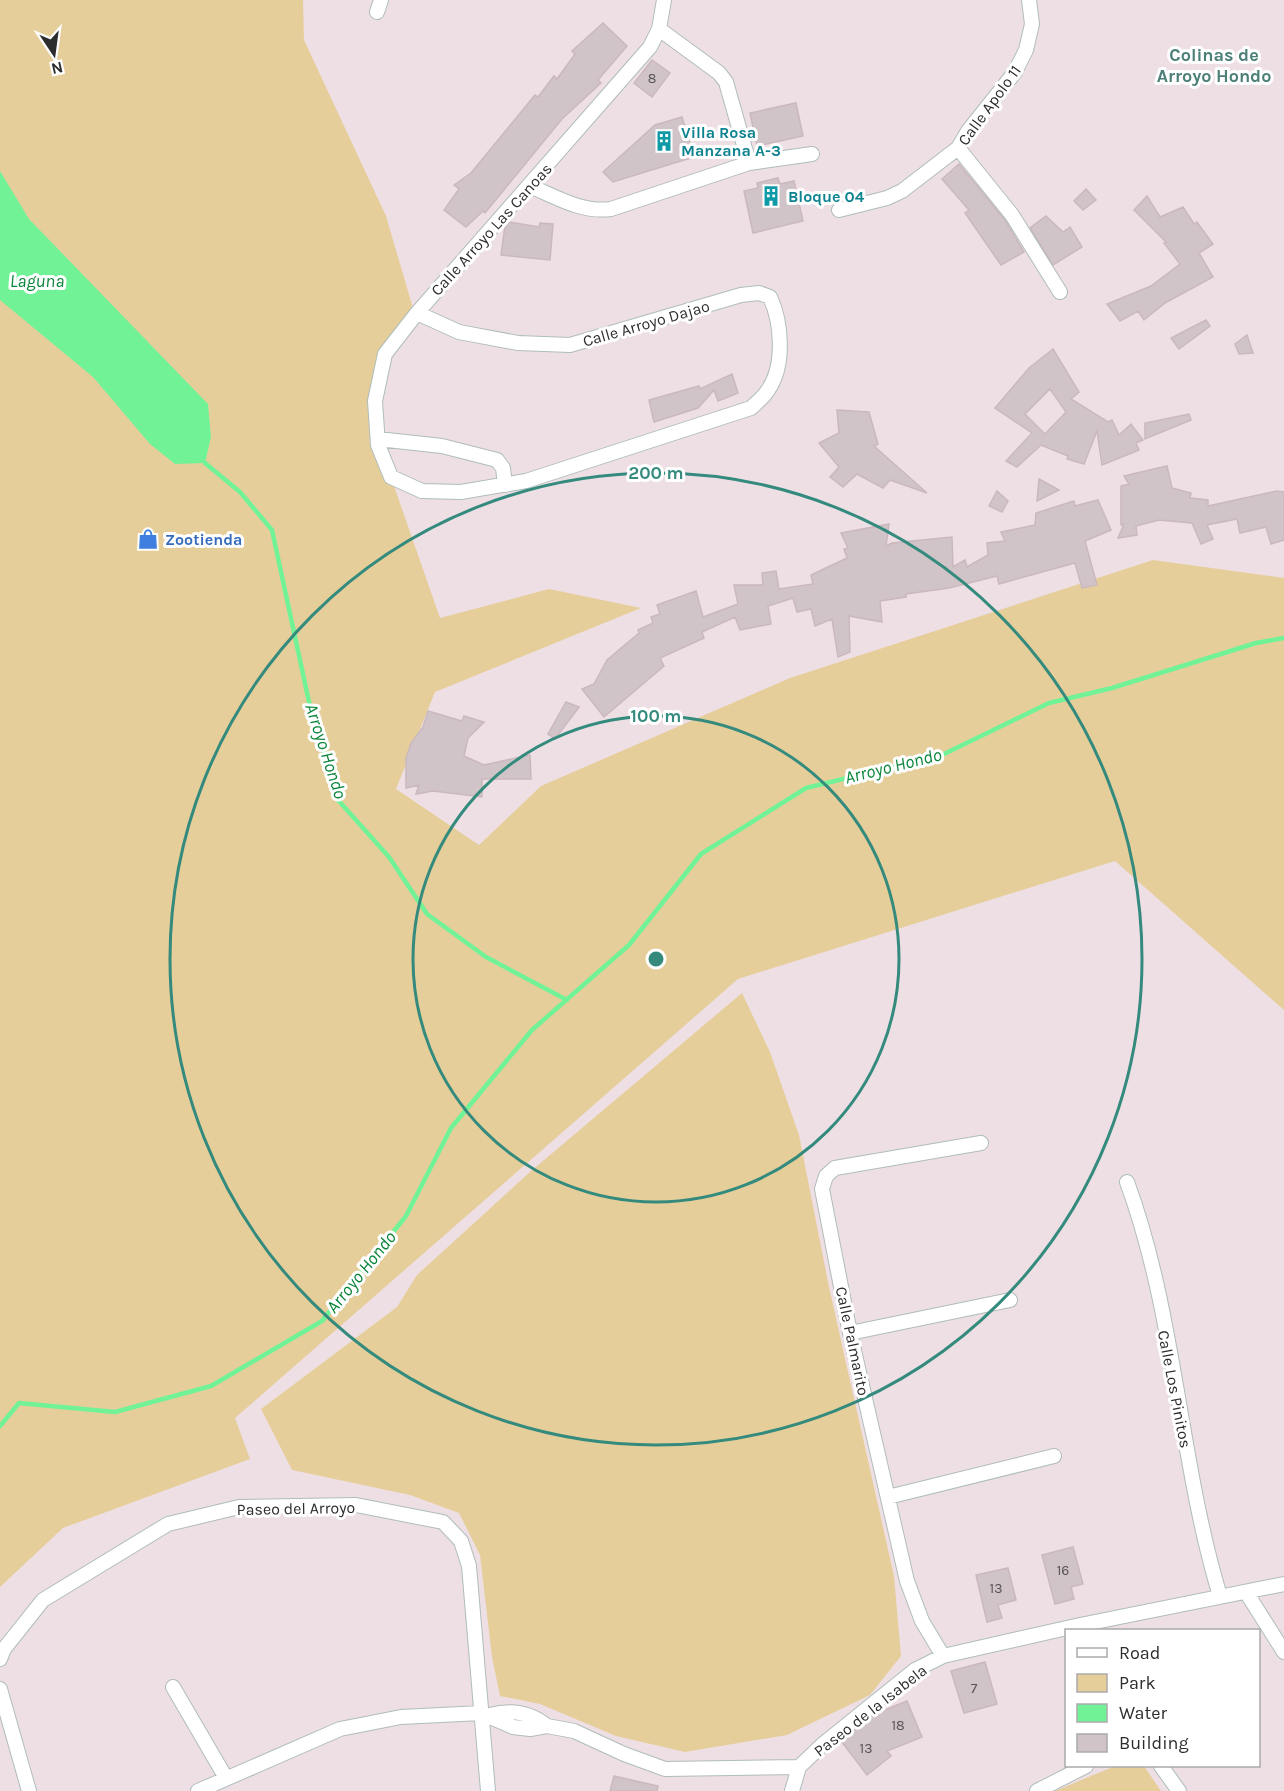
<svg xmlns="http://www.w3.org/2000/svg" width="1284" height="1791" font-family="Karla,sans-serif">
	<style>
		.green { fill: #e6ce9b }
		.water { fill: #71f297 }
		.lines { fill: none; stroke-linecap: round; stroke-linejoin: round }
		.stream { stroke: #71f297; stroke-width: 4.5 }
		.building { fill: #d1c4c8; stroke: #cab8be; stroke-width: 1.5; fill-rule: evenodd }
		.minor-casing { stroke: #afbdbb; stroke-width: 16 }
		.minor { stroke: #fff; stroke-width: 14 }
		.ring { fill: none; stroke: #348b7d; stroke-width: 3 }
		.labels { text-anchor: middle; stroke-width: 6; stroke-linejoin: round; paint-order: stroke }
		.number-label { font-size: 14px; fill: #565354 }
		.street-label { font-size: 16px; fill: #2d2d2d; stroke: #fff }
		.culture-label { font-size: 16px; font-weight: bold; fill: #0d838f; stroke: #fff; text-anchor: start }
		.shop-label { font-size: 16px; font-weight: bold; fill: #366cbe; stroke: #fff; text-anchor: start }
		.neighbourhood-label { font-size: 18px; font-weight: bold; fill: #4b7f78; stroke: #fff }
		.water-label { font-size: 18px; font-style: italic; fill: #0c863a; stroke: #fff }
		.centre { fill: #348b7d; stroke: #fff; stroke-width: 3 }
		.ring-label { font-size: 18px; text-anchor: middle; font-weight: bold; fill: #348b7d; stroke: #fff; stroke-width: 6; stroke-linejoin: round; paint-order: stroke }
	</style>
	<rect width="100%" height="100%" fill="#eedfe5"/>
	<path class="green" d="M0,0H303L304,40L386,216L413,308L369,414L440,618L549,589L641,608L435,692L396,789L479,845L541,786L790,678L1153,560L1284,578V1010L1115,861L738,979L235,1418L250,1459L63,1528L0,1587Z
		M742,993L770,1052L799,1135L829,1287L894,1576L901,1656L870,1695L787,1735L685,1752L616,1736L540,1704L500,1696L492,1657L480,1555L459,1513L410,1495L292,1470L261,1409L397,1307L417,1275L531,1171Z
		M1115,1766H1144L1161,1791H1055Z"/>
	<path class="water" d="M0,171L29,219L208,404L211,437L205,463L175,464L150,444L93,377L0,300Z"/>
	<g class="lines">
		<path class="stream" d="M205,463L240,492L272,530L309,702L338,800L389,857L427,914L486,957L567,1000
			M0,1426L19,1403L115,1412L211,1386L322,1321L406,1216L451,1128L532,1030L629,945L701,854L806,788L942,755L1049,703L1112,688L1256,643L1284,638"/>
	</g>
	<path class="building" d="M603,23L627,46L598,80L601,83L562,119L485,213L483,211L466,227L444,210L459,189L454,185L471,173L535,95L538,97L554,76L557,79L575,54L572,51Z
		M652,60L670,73L652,97L634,83Z
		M796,103L803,136L757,146L750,113Z
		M682,117L694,157L613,182L603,172L655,125Z
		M959,164L1005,220L1024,252L1001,265L965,213L969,210L942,179Z
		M778,178L780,184L794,181L803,221L753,233L744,191L758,188L757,183Z
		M1086,189L1096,200L1083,210L1074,201Z
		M1147,196L1160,217L1183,207L1194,224L1197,222L1213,244L1199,253L1213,277L1165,303L1144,320L1138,311L1120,321L1107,304L1151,286L1180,264L1164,243L1166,242L1134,210Z
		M1046,216L1063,232L1070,227L1082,247L1053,265L1030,228Z
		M509,222L539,227L540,223L553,224L550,260L501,255L505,226Z
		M1206,320L1210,326L1179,349L1171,338Z
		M1247,335L1253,353L1239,354L1235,344Z
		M1053,349L1079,392L1071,399L1108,422L1112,420L1119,435L1131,424L1143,440L1136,443L1139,450L1102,465L1097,431L1084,464L1067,459L1068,456L1041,445L1017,467L1006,461L1032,433L995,408L1029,368ZM1050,389L1066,412L1045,434L1025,414Z
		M732,374L738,393L718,401L714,390L698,408L654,422L649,400L699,386L700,389Z
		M837,410L869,412L878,444L874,446L927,493L890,480L883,488L857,474L843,487L830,477L839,467L819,443L839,433Z
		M1189,414L1191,420L1145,439V423Z
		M1167,466L1172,488L1191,493L1190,498L1208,500V506L1277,491L1284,492V540L1271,544L1266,527L1240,533L1237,519L1207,525L1213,539L1201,544L1192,523L1159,520L1136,526L1137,535L1118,538L1124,524L1121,525V486L1129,484L1124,476Z
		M1039,479L1059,490L1037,501Z
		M997,491L1008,501L1002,512L989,506Z
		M1098,500L1111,530L1085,541L1097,585L1082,588L1075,563L999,584L997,576L949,588L906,594V597L880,601L882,622L849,616L850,652L838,657L832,619L815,626L811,609L797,612L793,598L768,606L771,624L740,630L735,617L702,632L704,638L660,658L664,666L604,717L582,689L594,684L607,660L639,633L638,630L653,623L651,617L660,614L657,605L696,591L703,617L738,604L734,585H763L762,573L776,571L779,589L813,584L811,575L847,558L844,549L848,548L841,533L889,524L886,546L892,543L952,537L953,567L965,560L967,567L988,555L987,543L1005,541L1001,532L1035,525L1036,513L1074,501L1075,506Z
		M566,702L579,707L555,739L548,734Z
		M428,711L462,721L464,716L484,722L468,738L464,756L484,765L530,755L531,779H482V797L433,791L416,794L419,785L406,788V758L411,743L423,727Z
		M1073,1547L1083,1584L1071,1587L1074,1599L1055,1604L1042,1555Z
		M1008,1568L1016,1600L998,1605L1002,1618L987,1622L976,1575Z
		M985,1662L997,1704L964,1713L951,1671Z
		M907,1701L922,1737L887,1751L891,1756L867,1775L841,1741L875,1714Z
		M614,1776L658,1786L657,1791H610Z"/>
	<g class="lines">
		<g class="minor-casing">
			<path id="minor" d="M377,12L381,0
				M958,148L1012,215L1060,292
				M749,163L812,154
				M530,186C556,197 582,213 611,209L749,163L726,82L719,73L659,29
				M839,210L887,198L902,191L958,148L968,131L1015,72L1026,50L1032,24L1029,0
				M417,313L459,332L518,343L570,345L741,295L759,293L770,297C782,323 785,366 768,390C764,397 757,402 751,408L526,481L461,492L422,491L391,477L378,445L375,401L385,354L417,313L650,47L659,29L664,0
				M378,439L442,446L497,460L503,468L505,485
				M1127,1182C1176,1315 1179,1461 1220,1596
				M850,1333L1010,1300
				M888,1497L1054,1456
				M1246,1592L1284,1652
				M943,1656L922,1621L907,1581L850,1333L822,1189L826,1176L835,1168L981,1143
				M0,1659L4,1649L43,1600L168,1524L239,1507L356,1505L443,1522L461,1541L469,1566L488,1791
				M173,1687L226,1778
				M0,1689L29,1791
				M490,1715C512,1709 530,1712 547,1726
				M1161,1766L1179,1791
				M198,1791L340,1729L401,1717L481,1713L513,1727L530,1729L547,1726L574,1731L624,1754L665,1769L799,1767
				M792,1791L799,1767L822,1745L915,1670L943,1656L1080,1625L1284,1584
				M1037,1791L1086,1766"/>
		</g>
		<use href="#minor" class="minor"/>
	</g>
	<g class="ring">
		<circle cx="656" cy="959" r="243"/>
		<circle cx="656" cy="959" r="486"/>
	</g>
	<defs>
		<g id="building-bare" transform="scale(1.62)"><path d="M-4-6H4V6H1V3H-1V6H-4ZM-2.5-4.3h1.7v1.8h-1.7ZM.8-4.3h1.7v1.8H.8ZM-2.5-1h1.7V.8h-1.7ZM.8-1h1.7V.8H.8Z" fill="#0f9aa8" stroke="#fff" stroke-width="2.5" paint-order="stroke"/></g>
		<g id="shop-bare" transform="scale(1.62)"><path d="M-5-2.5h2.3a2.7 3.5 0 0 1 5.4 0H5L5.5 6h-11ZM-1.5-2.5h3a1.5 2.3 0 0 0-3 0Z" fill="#3f7fe0" stroke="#fff" stroke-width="2.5" paint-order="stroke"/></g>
	</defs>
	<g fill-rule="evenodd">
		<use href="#building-bare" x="664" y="141"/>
		<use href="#building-bare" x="771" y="196"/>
		<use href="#shop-bare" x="148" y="539"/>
	</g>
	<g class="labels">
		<g class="number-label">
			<text x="652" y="83">8</text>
			<text x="1063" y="1575">16</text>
			<text x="996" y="1593">13</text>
			<text x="974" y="1693">7</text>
			<text x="898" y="1730">18</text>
			<text x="866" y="1753">13</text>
		</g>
		<g class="street-label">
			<text transform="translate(989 105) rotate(-54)" y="6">Calle Apolo 11</text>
			<text transform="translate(491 229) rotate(-48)" y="6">Calle Arroyo Las Canoas</text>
			<text transform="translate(646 323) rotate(-16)" y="6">Calle Arroyo Dajao</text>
			<text transform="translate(853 1341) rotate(78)" y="6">Calle Palmarito</text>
			<text transform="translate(1175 1389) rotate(79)" y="6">Calle Los Pinitos</text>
			<text transform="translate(296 1508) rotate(-1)" y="6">Paseo del Arroyo</text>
			<text transform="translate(870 1710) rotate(-38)" y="6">Paseo de la Isabela</text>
		</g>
		<g class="culture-label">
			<text x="681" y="138">Villa Rosa<tspan x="681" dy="18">Manzana A-3</tspan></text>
			<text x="788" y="202">Bloque 04</text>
		</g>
		<g class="shop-label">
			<text x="165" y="545">Zootienda</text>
		</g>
		<g class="neighbourhood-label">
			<text x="1214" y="61">Colinas de<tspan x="1214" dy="21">Arroyo Hondo</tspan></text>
		</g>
		<g class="water-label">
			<text x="37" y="287">Laguna</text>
			<text transform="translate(326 751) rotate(72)" y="6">Arroyo Hondo</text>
			<text transform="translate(893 766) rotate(-14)" y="6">Arroyo Hondo</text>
			<text transform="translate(361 1272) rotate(-51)" y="6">Arroyo Hondo</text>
		</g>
	</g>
	<circle cx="656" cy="959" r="9" class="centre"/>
	<g class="ring-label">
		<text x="656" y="479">200 m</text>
		<text x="656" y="722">100 m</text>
	</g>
	<rect x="1065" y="1629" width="195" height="138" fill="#ffffff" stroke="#ababab" stroke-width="1.5"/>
	<rect x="1077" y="1648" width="30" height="9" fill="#ffffff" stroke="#ababab" stroke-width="1.5"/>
	<text x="1119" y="1659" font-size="18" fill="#2d2d2d">Road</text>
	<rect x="1077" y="1674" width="30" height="18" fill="#e6ce9b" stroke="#ababab" stroke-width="1.5"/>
	<text x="1119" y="1689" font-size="18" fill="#2d2d2d">Park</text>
	<rect x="1077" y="1704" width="30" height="18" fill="#71f297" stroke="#ababab" stroke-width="1.5"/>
	<text x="1119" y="1719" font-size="18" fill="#2d2d2d">Water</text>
	<rect x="1077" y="1734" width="30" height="18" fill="#d1c4c8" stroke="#ababab" stroke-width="1.5"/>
	<text x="1119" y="1749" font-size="18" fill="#2d2d2d">Building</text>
	<g transform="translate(54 54) rotate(167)" stroke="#ffffff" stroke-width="4.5" paint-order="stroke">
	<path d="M0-4.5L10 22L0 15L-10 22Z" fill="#2d2d2d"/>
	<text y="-9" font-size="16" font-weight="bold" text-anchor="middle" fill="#2d2d2d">N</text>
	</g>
</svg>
